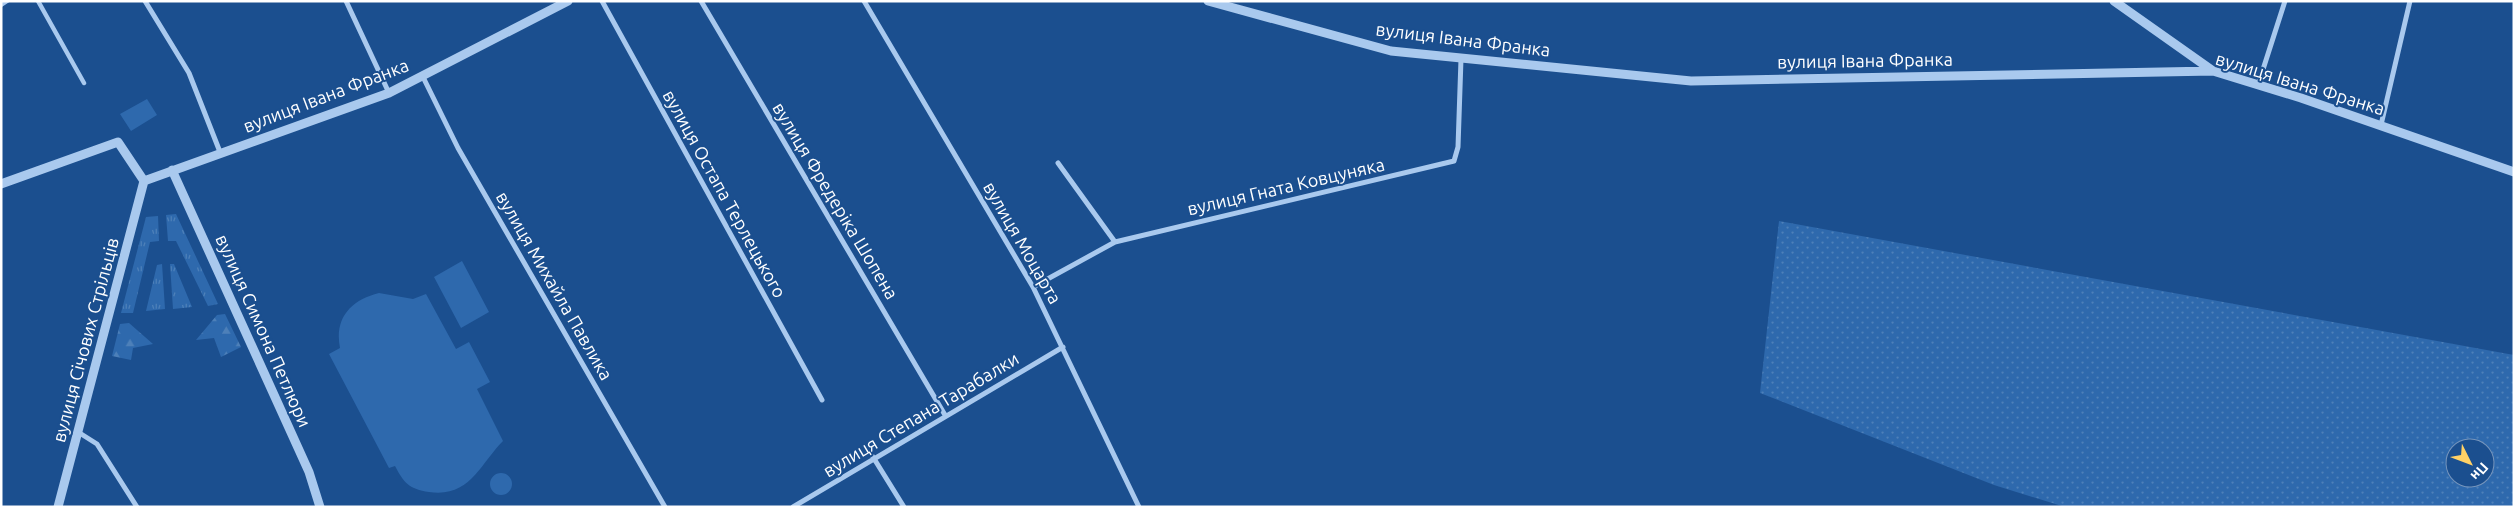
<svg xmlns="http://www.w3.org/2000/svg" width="2515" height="508" font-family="Ubuntu,sans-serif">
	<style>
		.grass { fill: url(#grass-tufts) }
		.forest { fill: url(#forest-firs) }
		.park { fill: #2e69ad }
		.garden { fill: url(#garden-dots); fill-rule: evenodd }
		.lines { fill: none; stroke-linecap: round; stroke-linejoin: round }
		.pedestrian { stroke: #a9c9ee; stroke-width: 4.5 }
		.minor { stroke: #a9c9ee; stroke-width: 5 }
		.tertiary { stroke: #a9c9ee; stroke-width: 9 }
		.labels { text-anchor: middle; stroke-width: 4; stroke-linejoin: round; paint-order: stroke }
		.street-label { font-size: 18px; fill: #fff; stroke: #1b4f8f }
	</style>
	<defs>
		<pattern id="grass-tufts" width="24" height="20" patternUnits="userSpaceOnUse" patternTransform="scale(1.25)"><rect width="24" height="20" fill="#2e69ad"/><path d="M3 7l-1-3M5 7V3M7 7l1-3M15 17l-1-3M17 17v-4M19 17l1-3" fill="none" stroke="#4d80b9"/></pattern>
		<pattern id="forest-firs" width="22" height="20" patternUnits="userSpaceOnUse" patternTransform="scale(1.25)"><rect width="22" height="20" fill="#2e69ad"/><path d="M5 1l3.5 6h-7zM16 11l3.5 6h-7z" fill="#4d80b9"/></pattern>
		<pattern id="garden-dots" width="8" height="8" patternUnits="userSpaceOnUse" patternTransform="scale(1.25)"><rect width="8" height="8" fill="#2e69ad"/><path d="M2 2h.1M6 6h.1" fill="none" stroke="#4d80b9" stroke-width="1.8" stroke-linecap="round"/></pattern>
	</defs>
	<rect width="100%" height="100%" fill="#1b4f8f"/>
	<path class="grass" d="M176,214L218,304L208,306L176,241H168L166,215Z
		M158,216L159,241L150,242L133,313H121L146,217Z
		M162,264L165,309L146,311L157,265Z
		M170,264H174L192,307L173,309Z"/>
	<path class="forest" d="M225,314L241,347L221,357L214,338L196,340L217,315Z
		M129,323L153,344L133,348L131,360L112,356L120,324Z"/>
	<path class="park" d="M147,99L157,115L131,131L120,114Z
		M462,261L489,312L461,328L434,277Z
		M379,293L413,299L426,294L456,349L469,342L490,382L477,389L503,441C480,464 470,498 429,492C409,489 404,483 395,466L389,468L329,354L340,348C334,318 351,300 379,293Z
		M490 484a11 11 0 1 1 22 0a11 11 0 1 1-22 0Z"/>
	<path class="garden" d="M1779,221L2514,355V507H2065L1994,485L1760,393ZM2455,448H2485V478H2455Z"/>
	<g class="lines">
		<path class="pedestrian" d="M38,1L84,83
			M1,5L7,1"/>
		<path class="minor" d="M145,1L189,73L220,152
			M346,1L389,93
			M602,1L822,400
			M701,1L945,415
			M864,1L1033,287L1139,507
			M423,77L458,148L665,507
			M2258,85L2285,1
			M2381,125L2410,1
			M1058,163L1115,242
			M1033,287L1115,242L1454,161L1458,147L1461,59
			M78,432L97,444L137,507
			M873,457L904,507
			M793,507L1063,347"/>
		<path class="tertiary" d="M1208,1L1391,51L1691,81L2213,71L2301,98L2514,172
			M2114,1L2213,71
			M172,170L309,472L320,507
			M144,181L389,93L568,1
			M1,184L118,142L144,181
			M58,507L144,181"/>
	</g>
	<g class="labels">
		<g class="street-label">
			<text transform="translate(1463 40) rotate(7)" y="6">вулиця Івана Франка</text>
			<text transform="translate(1865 61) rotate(-1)" y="6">вулиця Івана Франка</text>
			<text transform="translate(2300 84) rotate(17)" y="6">вулиця Івана Франка</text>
			<text transform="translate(326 96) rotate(-21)" y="6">вулиця Івана Франка</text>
			<text transform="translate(1286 187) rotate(-13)" y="6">вулиця Гната Ковцуняка</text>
			<text transform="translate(724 194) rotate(61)" y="6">вулиця Остапа Терлецького</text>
			<text transform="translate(835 201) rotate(59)" y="6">вулиця Фредеріка Шопена</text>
			<text transform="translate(1022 243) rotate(60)" y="6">вулиця Моцарта</text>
			<text transform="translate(554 286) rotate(60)" y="6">вулиця Михайла Павлика</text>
			<text transform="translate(263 331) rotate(66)" y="6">вулиця Симона Петлюри</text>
			<text transform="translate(86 340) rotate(-75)" y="6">вулиця Січових Стрільців</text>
			<text transform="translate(921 415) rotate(-31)" y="6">вулиця Степана Тарабалки</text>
		</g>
	</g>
	<rect width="2515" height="508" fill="none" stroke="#ffffff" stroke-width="5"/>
	<g transform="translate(2470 463) rotate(132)"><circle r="24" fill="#1b4f8f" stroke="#7695bc"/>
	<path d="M0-4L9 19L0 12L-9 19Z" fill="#ffd166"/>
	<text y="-8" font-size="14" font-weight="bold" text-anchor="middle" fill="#ffffff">Пн</text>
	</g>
</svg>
